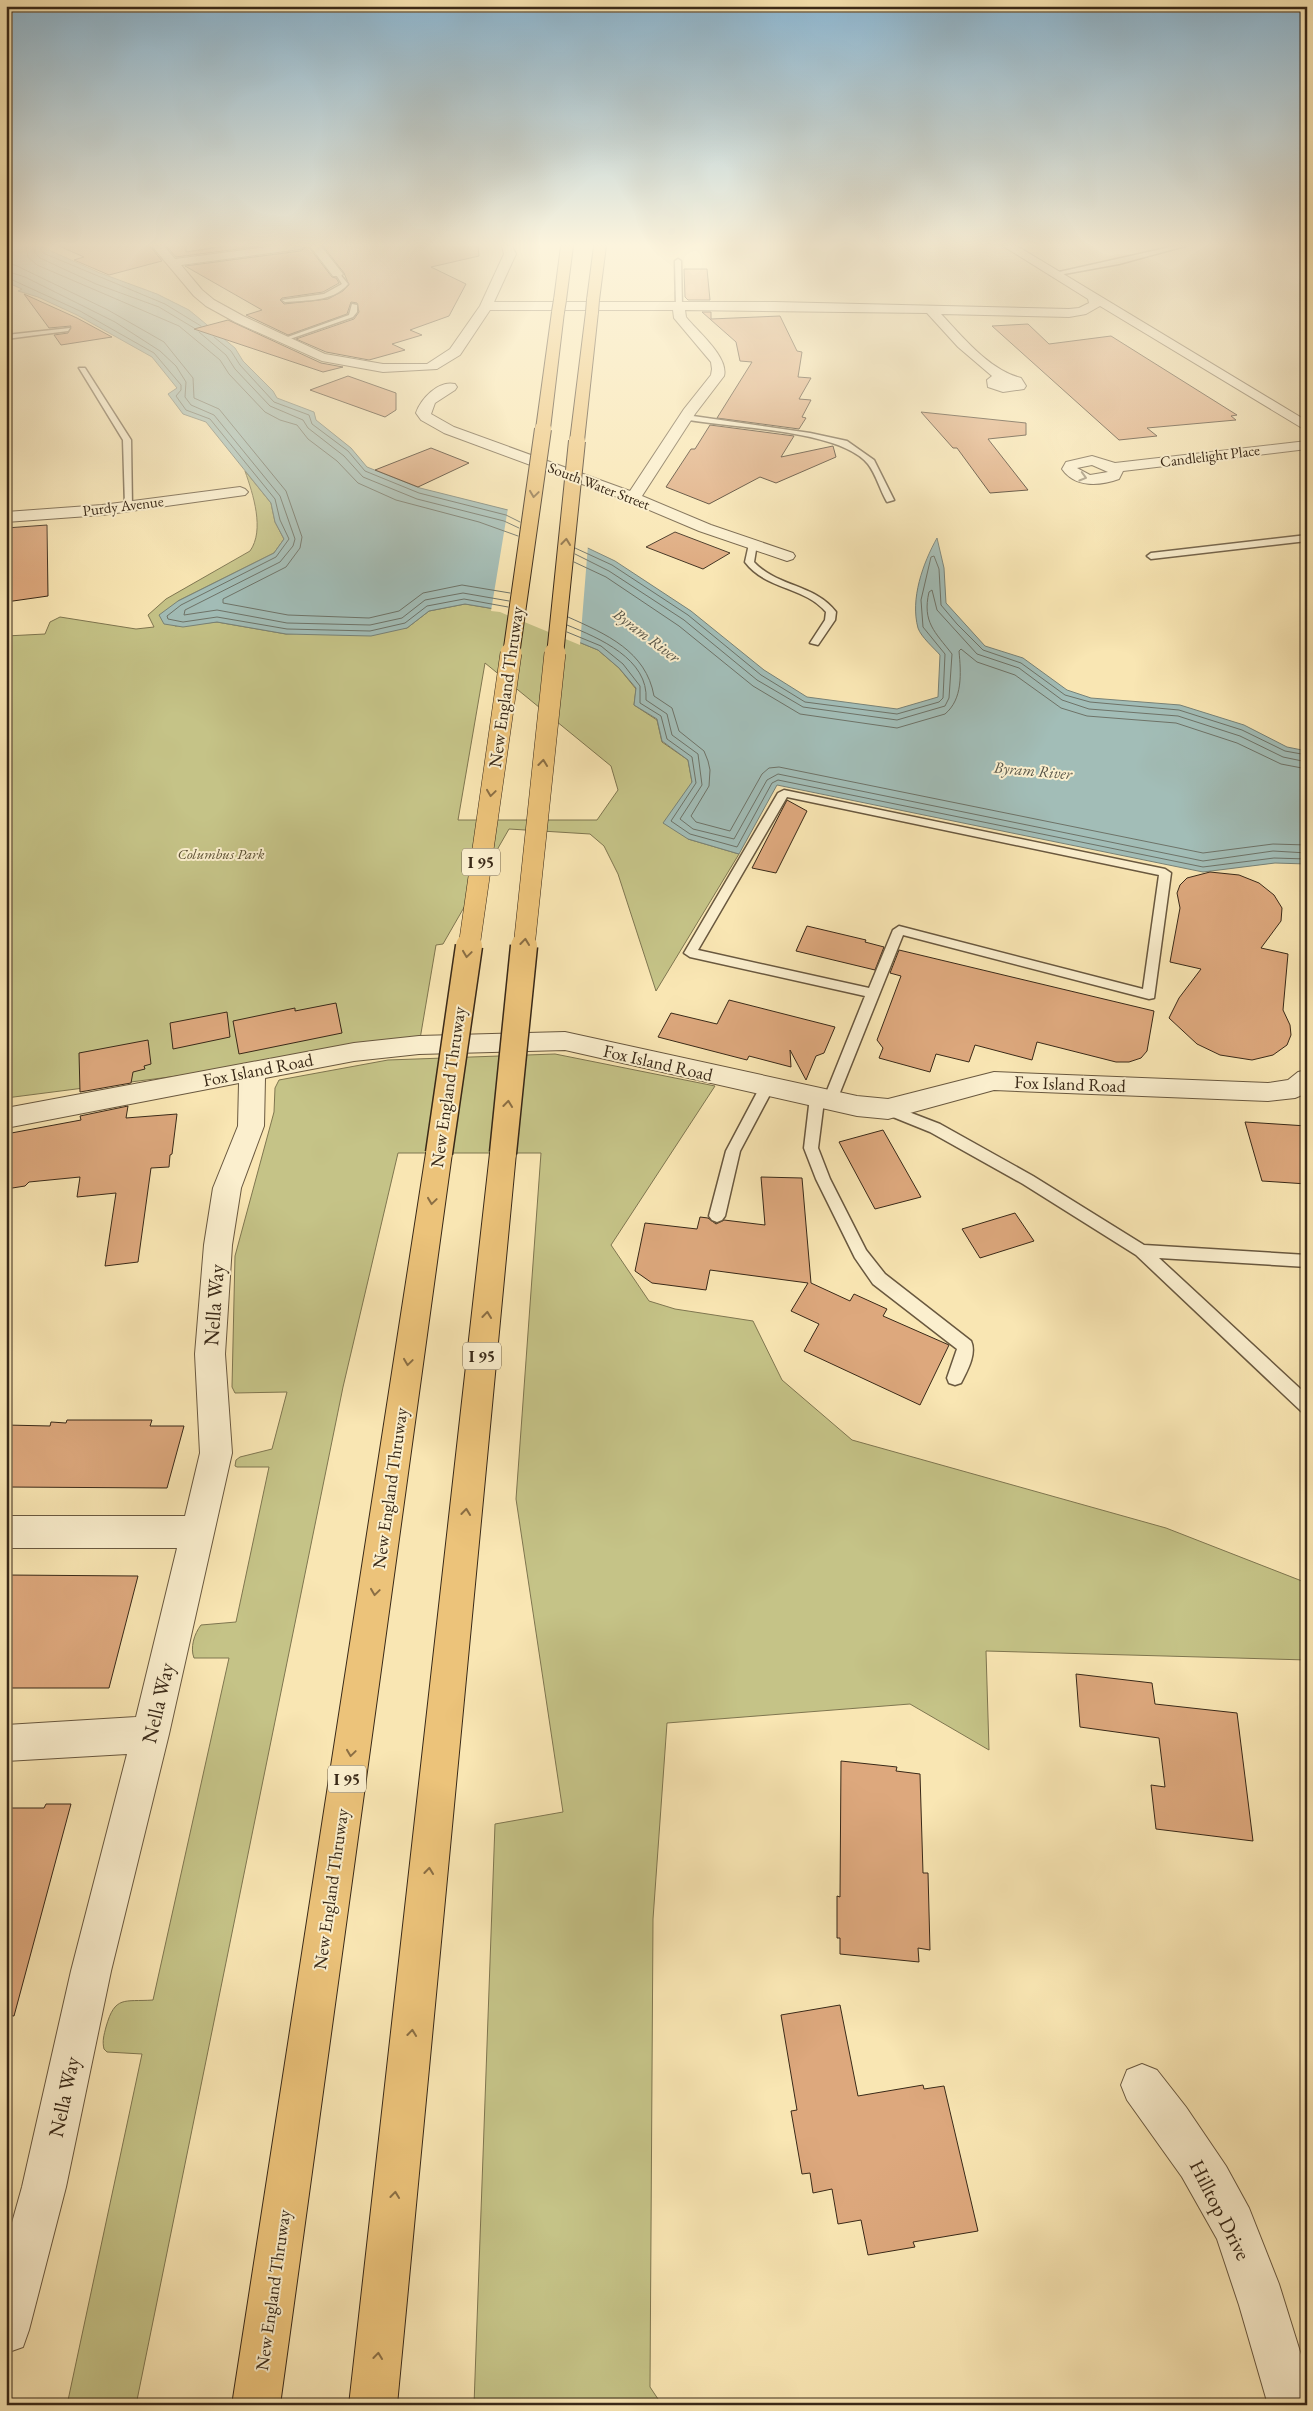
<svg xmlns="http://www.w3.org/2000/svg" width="1313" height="2411" font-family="'EB Garamond',serif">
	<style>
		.green { fill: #c5c387; stroke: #7f7650; fill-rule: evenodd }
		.water { fill: #a2bdb7; stroke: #788277 }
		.pier { fill: #f9e6b3 }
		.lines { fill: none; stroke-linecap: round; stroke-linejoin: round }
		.shore { stroke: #6e7368; stroke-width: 1 }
		.building { fill: #dda87d; stroke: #392918 }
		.service-casing { stroke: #69583f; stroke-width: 3 }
		.minor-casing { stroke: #69583f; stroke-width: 2 }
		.tertiary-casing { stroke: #69583f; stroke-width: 2 }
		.motorway-casing { stroke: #392918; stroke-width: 2 }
		.service { fill: #fbefce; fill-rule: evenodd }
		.minor { fill: #fbefce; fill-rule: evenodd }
		.tertiary { fill: #fbefce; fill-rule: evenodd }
		.motorway { fill: #ecc37a; fill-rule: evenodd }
		.motorway-bridge-far3-casing { stroke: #392918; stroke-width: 14; stroke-linecap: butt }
		.motorway-bridge-far2-casing { stroke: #392918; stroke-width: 18; stroke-linecap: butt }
		.motorway-bridge-far1-casing { stroke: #392918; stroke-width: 22; stroke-linecap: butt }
		.motorway-bridge-casing { stroke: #392918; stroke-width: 29; stroke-linecap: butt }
		.motorway-bridge-far3 { stroke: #ecc37a; stroke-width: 12 }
		.motorway-bridge-far2 { stroke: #ecc37a; stroke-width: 16 }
		.motorway-bridge-far1 { stroke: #ecc37a; stroke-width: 21 }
		.motorway-bridge { stroke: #ecc37a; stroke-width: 26 }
		.oneway { stroke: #9a8c73 }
		.oneway2 { stroke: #8a6e44 }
		.labels { text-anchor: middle; stroke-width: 4; stroke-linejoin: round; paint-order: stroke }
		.far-street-label { font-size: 15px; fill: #392918; stroke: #fbefce }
		.far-park-label { font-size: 15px; font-style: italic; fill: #5c5034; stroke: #fbefce }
		.far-water-label { font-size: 16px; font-style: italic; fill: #585548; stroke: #fbefce }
		.shield { fill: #fbefce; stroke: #73644f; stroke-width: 1 }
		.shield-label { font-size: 16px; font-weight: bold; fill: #392918 }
		.street-label { font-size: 18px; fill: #392918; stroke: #fbefce }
		.near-street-label { font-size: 21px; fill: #392918; stroke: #fbefce }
	</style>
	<rect width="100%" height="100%" fill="#f9e6b3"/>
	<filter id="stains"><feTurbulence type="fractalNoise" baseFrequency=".004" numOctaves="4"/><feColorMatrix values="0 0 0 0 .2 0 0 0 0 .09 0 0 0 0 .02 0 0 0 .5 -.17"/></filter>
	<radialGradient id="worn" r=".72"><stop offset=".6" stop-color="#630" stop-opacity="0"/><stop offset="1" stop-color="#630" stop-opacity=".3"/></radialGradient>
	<path class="green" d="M245,471L271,503L275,522L284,539L274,553L178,601L175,626L217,622L286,634L407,628L429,611L465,604L501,610L598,650L619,668L636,689L634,705L657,720L662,742L688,760L692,782L688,839L739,854L656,991L618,874L604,846L590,834L509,829L443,944L436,945L419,1045L6,1098V636L45,634L50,622L60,617L136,629L154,627L148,615L166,599L250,551C265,530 253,494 245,471ZM485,663L611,766L618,790L597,820H458Z
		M555,1054L715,1086L611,1245L649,1301L675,1309L753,1321L782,1380L852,1440L1166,1528L1307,1583V1660L986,1651L989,1750L910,1704L667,1723L653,1919L650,2387L662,2405H474L495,1824L563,1812L516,1499L541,1153H398L343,1387L136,2405H67L142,2054L107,2052L104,2049C102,2041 104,2035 106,2027C115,1995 124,2002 153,2000L229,1658H194C190,1648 194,1634 201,1625L236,1622L269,1467H237L235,1466L236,1460L240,1457L272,1449L287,1392L235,1393L232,1387L235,1256L274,1112L275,1088L279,1080L388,1060Z"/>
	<path class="water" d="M6,246H40L100,273L157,294L189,310L235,348L243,361L273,391L277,398L314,412L316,420L351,448L367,467L420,488L508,510L615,561L691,611L764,670L807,697L897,709L938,697L940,655C934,648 921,637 918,628C910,599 923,563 937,538L944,568L946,603L985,646L1023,658L1067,690L1091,698L1180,705L1244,725L1287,747L1307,751V864L1275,863L1203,872L777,785L739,854L688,839L663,823L692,782L688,760L662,741L657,719L634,705L636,688L619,668L598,650L501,610L465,604L429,611L407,628L371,636L286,634L217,622L183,627L164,624L159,615L178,601L274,553L284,539L275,522L271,503L206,422L183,414L168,394L177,388L152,357L77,315L38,297L18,291L22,289L6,282Z"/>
	<path class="pier" d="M508,508L588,545L580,645L500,612L491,611Z"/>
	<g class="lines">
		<path class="shore" d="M26,246L28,257L37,265L179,326L220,360L229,374L265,412L280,420L297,425L308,439L337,461L358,483L396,500L479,522L518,536
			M33,246L35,253L40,258L96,284L159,307L194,328
			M39,246L43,253L165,304L201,326
			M6,264L15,265L108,310L164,342L193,378L194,398L219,409L286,491L302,537L300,548L286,567L223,599V603L288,615L369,618L399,611L423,593L462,585L510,593
			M6,271L25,277L115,322L160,351L176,366L186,382L185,397L191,405L214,415L280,496L295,539L293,546L280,562L185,610L184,615L217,610L287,623L370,625L402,618L425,600L463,593L509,601
			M6,277L80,311L154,353L181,385V390L176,396L186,410L210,419L275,499L280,520L289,539L276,557L181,605L167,616L168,619L183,622L217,617L287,629L370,631L405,623L427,606L464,599L508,607
			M199,332L226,355L235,369L270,406L303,420L308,428L344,456L363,477L417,499L504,521L519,528
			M214,337L231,351L240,365L274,402L309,415L312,424L348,451L365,471L419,493L506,515L520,522
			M575,548L612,565L688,615L761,675L805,702L897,714L939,702L943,698L945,654L923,627L921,600L931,557L934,556L939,569L941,605L957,624L983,650L1021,663L1065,695L1090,702L1179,710L1242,730L1285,751L1307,755
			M575,554L609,571L684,620L757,680L803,707L897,720L945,706L949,698L952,654C935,632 922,622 929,592L932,590L937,610L977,654L1019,668L1062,700L1089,709L1178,716L1240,736L1283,757L1307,762
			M574,562L606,577L679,626L753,686L800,714L897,728L945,714C963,699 961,673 959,651L961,649L977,662L1015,675L1061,708L1087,716L1176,723L1237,743L1281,764L1307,769
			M568,617C606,634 646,651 654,696L672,708L679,731L704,751L708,761L710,770L709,786L691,816L696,822L730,831L762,774L769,768L779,767L1203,853L1273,844L1307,845
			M567,625C599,638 649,659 646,700L667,714L672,735L698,754L702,785L680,819L693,829L734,839L767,780L778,774L1203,861L1273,851L1307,853
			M567,632L601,646L623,664L640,686V703L661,716L667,739L692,757L696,783L671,821L690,834L737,847L772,783L778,780L1203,867L1274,858L1307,859"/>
	</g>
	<path class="building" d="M59,246H150L162,261L109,275L74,260L84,257Z
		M166,246H186V252L226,246H262L176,257Z
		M308,246L332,277L336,278L339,283L323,292L282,298L280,300L284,304L328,299L343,291L349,285L344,273L323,246H478L479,256L431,267L466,284L449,316L410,330L422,335L392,344L405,350L369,360L326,352L296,339L354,319L359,312L357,303L351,302L347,314L288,335L246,315L262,310L185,266L300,251Z
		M684,269H707L710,300H688L685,297Z
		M24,294L77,318L112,337L61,345L54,335L68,333L71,326L49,328Z
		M702,312H711V319L780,316L797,351L802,352L798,377L811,378L799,399L811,400L802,417L806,418L799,429L717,418L752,362L740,361L736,342Z
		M228,320L321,363L343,367L323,372L194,329Z
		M1028,324L1049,344L1111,336L1237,415L1231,416L1236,420L1147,428L1157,436L1119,440L992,326Z
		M348,376L396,393V410L385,417L310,390Z
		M921,412L1026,423V435L988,439L1028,490L990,493L957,448H953Z
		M710,425L794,436L781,457L833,446L836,457L776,483L760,477L709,504L666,487L691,449H695Z
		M431,448L469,463L418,487L375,470Z
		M47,525L48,596L6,602V528Z
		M675,532L730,553L703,569L646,547Z
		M787,800L807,811L776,873L752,868Z
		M1210,872L1239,875L1259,883L1274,895L1282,908L1281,921L1261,948L1288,954L1283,1010L1290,1025L1291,1035L1287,1045L1273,1055L1252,1060L1220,1055L1197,1044L1169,1018L1179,998L1201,969L1170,962L1180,908L1177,893L1180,885L1187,878Z
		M807,926L866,940L865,942L884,947L875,970L796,951Z
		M899,950L1154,1011L1147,1051L1141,1058L1129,1062H1116L1037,1042L1032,1060L975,1045L969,1062L936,1054L930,1072L879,1058L883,1048L877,1040L901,976L890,973Z
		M729,1000L835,1027L824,1053L816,1056L806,1080L790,1050L791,1067L749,1056L747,1060L658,1037L671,1013L717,1024Z
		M336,1003L342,1033L239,1054L233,1021L295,1008V1011Z
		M227,1012L230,1037L173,1049L170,1023Z
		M148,1040L151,1064L144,1066L145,1069L133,1072L131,1083L80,1092L79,1053Z
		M128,1106L126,1118L177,1114L172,1154L170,1155L169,1167L151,1168L138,1262L105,1266L116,1193L77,1197L80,1177L29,1182L25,1186L6,1189V1134L81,1120L80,1116Z
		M1245,1122L1307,1126V1184L1262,1181Z
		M883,1130L921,1197L875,1209L839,1142Z
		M761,1177L802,1178L811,1283L850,1301L854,1294L887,1309L883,1316L949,1345L920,1405L804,1351L819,1324L791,1311L808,1283L710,1270L706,1290L652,1283L635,1271L645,1223L697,1229L700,1217L708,1218L716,1224L724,1220L765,1225Z
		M1015,1213L1034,1241L980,1258L962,1229Z
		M67,1420H152L150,1426H184L167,1488L6,1487V1425L50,1426L51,1422L66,1423Z
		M6,1575L138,1576L109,1688H6Z
		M1076,1674L1152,1683L1155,1704L1237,1713L1253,1841L1156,1829L1151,1785L1165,1787L1159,1738L1080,1727Z
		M841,1761L897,1767L896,1771L920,1774L923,1873H928L930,1950L918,1948L919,1962L840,1954V1938H837V1896L840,1897Z
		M46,1804H71L14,2016L6,2015V1808H44Z
		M840,2005L858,2096L923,2085L924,2089L944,2086L978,2231L913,2242L915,2247L868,2255L861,2220L838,2224L832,2189L813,2193L810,2173L802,2174L791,2111L797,2110L781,2015Z"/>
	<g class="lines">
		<g class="service-casing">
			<path id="service" d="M1175,246H1185L1119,264L1053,276L1050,274Z
				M678,259L681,261L682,307L679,309L676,307L675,261Z
				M335,273H339L348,284C333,302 307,300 285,302L282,300L324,294L342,284Z
				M352,304L357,305V312L353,317L287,340L282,339L349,315Z
				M70,328L68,331L6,339V335Z
				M79,368H85L131,440L132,508L125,506L123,440Z
				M686,415L810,433L847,441L874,460L894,500L887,502C880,490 876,474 868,464C840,429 728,428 683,419V415Z
				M1307,535V541L1151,559L1147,556L1151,553Z
				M753,541L757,544L754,562C777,587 815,584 836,612L835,620L818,645L810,643L825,620L826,612C804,586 766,590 745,562L749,544Z
				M784,790L1165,869L1171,873L1154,998L1149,999L903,935L837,1100L830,1105L824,1101L818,1148L830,1179L866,1250L885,1274L971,1341C977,1354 967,1371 961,1383L955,1385L949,1383L947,1378L957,1349L873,1284L855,1258L816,1179L804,1148L810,1097L817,1092L822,1093L824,1098L865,996L690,957L684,953L778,793ZM787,797L1159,875L1143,989L899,926L893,930L869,988L698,950Z
				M767,1082L774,1087L740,1151L725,1216L722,1220L717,1222L712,1220L709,1216L726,1151L762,1083Z
				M888,1104L940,1124L1033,1176L1144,1245L1307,1255V1267L1159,1258L1307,1395V1413L1301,1411L1136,1255L1023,1184L930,1132L883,1113L881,1109Z"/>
		</g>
		<g class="minor-casing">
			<path id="minor" d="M152,246H164L175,259L276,246H305L300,249L181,265L202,290L214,300L243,316L325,354L383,364H427L450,349L480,306L504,254L502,246H512L516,254L494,302H775L1069,309L1079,308L1089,303L1088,299L1003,246H1017L1307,421V431L1100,306L1086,314L1069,317L941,314C963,337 989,370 1021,378L1026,386L1024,389L1003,392L988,387L987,380L992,376L958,347L927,313L685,310L686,317C698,332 729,357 724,376L695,414L642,496L711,525L793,553L795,556L793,559L787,561L699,531L628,501L444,433L421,420L416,413C421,399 438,380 455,384L457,387L455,390L435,403L431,414L454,427L630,491L684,409L711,375L712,369L711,362L674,318L673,310H490L460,355L437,369L383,372L322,361L235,322L206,306L194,296Z
				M310,246H321L343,274L341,276H333Z
				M1307,441V449L1123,471L1119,479C1100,486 1075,488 1062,469L1066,462L1092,456L1115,463ZM1092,465L1108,472L1090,475L1077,468Z
				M565,1032L857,1096L888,1099L994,1072L1268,1083L1288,1080L1298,1072L1307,1070V1093L1295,1098L1268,1101L994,1090L888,1119L857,1116L565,1050L419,1054L354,1061L265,1078L264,1126L241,1188L232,1245L225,1354L232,1453L169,1734L111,1971L66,2187L29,2330L23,2347L6,2353V2244L22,2187L71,1971L127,1754L6,1761V1725L136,1717L177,1548H6V1516H185L200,1453L195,1354L204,1245L213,1188L238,1126L239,1083L6,1128V1108L354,1043L419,1036Z
				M1142,2064L1157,2070L1186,2107L1226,2166L1249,2208L1279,2284L1307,2374V2405H1268L1239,2305L1217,2239L1182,2177L1127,2100L1121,2085L1127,2070Z"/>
		</g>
		<g class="tertiary-casing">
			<path id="tertiary" d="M240,487L245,489L248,492L245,495L102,515L6,522V512L102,505Z"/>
		</g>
		<g class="motorway-casing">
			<path id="motorway" d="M561,246H573L566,300L560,304L554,300Z
				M594,246H606L599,300L593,304L587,300Z
				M558,308L564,312L550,429L543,433L536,429L552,312Z
				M592,308L598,312L584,441L577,445L570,441L586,312Z
				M439,1143L448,1146L452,1153L280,2405H232L426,1153L430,1146Z
				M503,1143L512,1146L516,1153L397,2405H349L490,1153L494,1146Z"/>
		</g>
		<use href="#service" class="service"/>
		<use href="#minor" class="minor"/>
		<use href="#tertiary" class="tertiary"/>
		<use href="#motorway" class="motorway"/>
		<g class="motorway-bridge-far3-casing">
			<path id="motorway-bridge-far3" d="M558,312L560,300
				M592,312L593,300"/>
		</g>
		<g class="motorway-bridge-far2-casing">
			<path id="motorway-bridge-far2" d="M511,655L543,429
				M555,655L577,441"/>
		</g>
		<g class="motorway-bridge-far1-casing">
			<path id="motorway-bridge-far1" d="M469,947L511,653
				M524,947L555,653"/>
		</g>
		<g class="motorway-bridge-casing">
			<path id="motorway-bridge" d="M439,1153L469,946
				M503,1153L524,946"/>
		</g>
		<use href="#motorway-bridge-far3" class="motorway-bridge-far3"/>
		<use href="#motorway-bridge-far2" class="motorway-bridge-far2"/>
		<use href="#motorway-bridge-far1" class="motorway-bridge-far1"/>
		<use href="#motorway-bridge" class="motorway-bridge"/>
	</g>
	<defs><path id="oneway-chevron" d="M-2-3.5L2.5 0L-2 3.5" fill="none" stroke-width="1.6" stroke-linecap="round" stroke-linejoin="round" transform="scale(1.25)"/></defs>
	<use class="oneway" href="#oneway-chevron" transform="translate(1083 477) rotate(16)"/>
	<g class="oneway2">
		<use href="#oneway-chevron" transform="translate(534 494) rotate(98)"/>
		<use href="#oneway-chevron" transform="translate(566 542) rotate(-84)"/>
		<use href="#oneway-chevron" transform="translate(543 763) rotate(-84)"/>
		<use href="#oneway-chevron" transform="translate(491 793) rotate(98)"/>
		<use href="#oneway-chevron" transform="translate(525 942) rotate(-84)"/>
		<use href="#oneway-chevron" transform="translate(467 954) rotate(98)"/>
		<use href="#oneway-chevron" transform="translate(508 1104) rotate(-84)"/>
		<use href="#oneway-chevron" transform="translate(432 1201) rotate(98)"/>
		<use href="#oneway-chevron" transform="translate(487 1315) rotate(-84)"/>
		<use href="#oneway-chevron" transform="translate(408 1362) rotate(98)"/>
		<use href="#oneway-chevron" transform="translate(466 1512) rotate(-84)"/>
		<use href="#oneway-chevron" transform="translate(375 1592) rotate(98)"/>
		<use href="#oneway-chevron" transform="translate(351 1753) rotate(98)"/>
		<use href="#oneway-chevron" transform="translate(429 1871) rotate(-84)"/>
		<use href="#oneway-chevron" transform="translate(412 2033) rotate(-84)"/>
		<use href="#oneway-chevron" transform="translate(395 2195) rotate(-84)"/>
		<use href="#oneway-chevron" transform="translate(378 2356) rotate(-84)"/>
	</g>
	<linearGradient id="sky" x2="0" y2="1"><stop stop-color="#8cb8d4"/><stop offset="0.42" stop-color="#fcf4dd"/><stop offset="1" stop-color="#fcf4dd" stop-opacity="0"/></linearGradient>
	<rect width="1313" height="583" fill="url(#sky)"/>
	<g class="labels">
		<g class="far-street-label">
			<text transform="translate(1210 456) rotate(-7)" y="5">Candlelight Place</text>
			<text transform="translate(599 486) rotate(21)" y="5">South Water Street</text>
			<text transform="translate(123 506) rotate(-7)" y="5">Purdy Avenue</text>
		</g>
		<g class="far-park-label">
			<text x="221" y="859">Columbus Park</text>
		</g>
		<g class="far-water-label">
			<text transform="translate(647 635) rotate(37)" y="6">Byram River</text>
			<text transform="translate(1033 770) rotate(5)" y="6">Byram River</text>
		</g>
		<g class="shield">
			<rect x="462" y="848.5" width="38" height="27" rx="4"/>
			<rect x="463" y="1342.5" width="38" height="27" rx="4"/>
			<rect x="328" y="1765.5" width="38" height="27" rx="4"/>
		</g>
		<g class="shield-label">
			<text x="481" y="868">I 95</text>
			<text x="482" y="1362">I 95</text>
			<text x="347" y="1785">I 95</text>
		</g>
		<g class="street-label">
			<text transform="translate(506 687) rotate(-82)" y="6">New England Thruway</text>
			<text transform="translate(658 1063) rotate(13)" y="6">Fox Island Road</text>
			<text transform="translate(258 1070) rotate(-11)" y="6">Fox Island Road</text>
			<text transform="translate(1070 1084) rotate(2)" y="6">Fox Island Road</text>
			<text transform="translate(448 1087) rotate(-82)" y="6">New England Thruway</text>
			<text transform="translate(390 1488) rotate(-82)" y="6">New England Thruway</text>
			<text transform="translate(331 1889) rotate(-82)" y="6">New England Thruway</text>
			<text transform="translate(273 2290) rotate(-82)" y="6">New England Thruway</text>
		</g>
		<g class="near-street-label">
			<text transform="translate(214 1305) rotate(-86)" y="7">Nella Way</text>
			<text transform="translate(158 1703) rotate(-77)" y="7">Nella Way</text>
			<text transform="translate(64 2097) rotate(-78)" y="7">Nella Way</text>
			<text transform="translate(1220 2210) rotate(63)" y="7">Hilltop Drive</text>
		</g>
	</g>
	<rect width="1313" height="2411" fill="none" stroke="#f9e6b3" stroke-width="25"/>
	<rect x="8" y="8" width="1298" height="2396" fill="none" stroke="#392918" stroke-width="2.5"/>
	<rect x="12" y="12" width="1288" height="2386" fill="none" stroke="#392918"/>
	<rect width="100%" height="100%" filter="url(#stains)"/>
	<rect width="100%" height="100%" fill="url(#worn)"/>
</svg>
